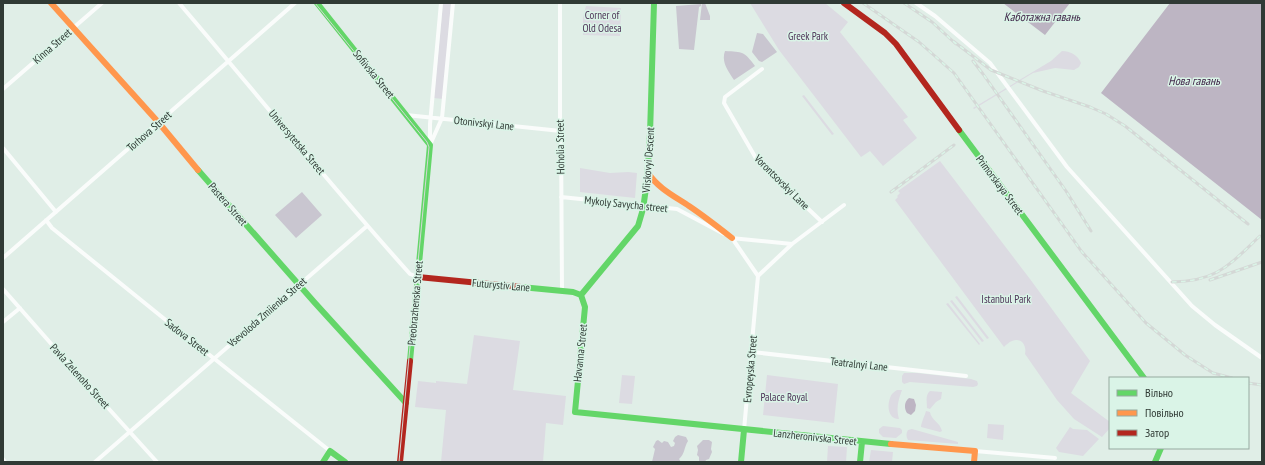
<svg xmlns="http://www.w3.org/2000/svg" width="1265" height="465" font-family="'PT Sans Narrow',sans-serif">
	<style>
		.green { fill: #dcdbe2 }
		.forest { fill: #c9c6d0 }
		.water { fill: #bdb5c3 }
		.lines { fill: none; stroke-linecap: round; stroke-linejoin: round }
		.street { stroke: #fafcfb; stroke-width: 4 }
		.fast { stroke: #63d668; stroke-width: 6 }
		.slow { stroke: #ff974d; stroke-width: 6 }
		.jam { stroke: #b3261e; stroke-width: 6 }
		.tram { stroke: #d4d8d6; stroke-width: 1 }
		.rail-casing { stroke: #d4d8d6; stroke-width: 3 }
		.rail { stroke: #daf4e7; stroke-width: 1.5; stroke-dasharray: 4.5; stroke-linecap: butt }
		.labels { text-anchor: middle; stroke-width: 3; stroke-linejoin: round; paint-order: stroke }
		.park-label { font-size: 11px; fill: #4d3257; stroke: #daf4e7 }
		.street-label { font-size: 11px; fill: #303a35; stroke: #daf4e7 }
		.water-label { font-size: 12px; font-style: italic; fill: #41264a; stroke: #daf4e7 }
	</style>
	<rect width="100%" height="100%" fill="#e0eee7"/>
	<path class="green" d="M443,3H451L443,99L434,98Z
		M750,3H825L848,22L840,32L908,117L903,120L917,138L883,166L870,151L861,157L779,50Z
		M586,6L621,8L620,36L583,35V17Z
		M1062,51C1070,51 1078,55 1081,63L1079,67L1074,70L1055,68L1033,73L974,109L973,108L1051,61Z
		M804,95L834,134L832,135L802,96Z
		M940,161L1030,279L1090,361L1071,393L1110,422V428L1102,437L1074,419L1057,400L1025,354C1027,345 1021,337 1012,341C1009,342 1006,345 1004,347L895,200L898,197L897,196L900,193L898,191Z
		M580,168L610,173L628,172L637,173L635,198L580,192Z
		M957,296L989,338L987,339L955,297Z
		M952,300L984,341L982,342L950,301Z
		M948,303L980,344L979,345L946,304Z
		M474,335L520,341L513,390L566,396L563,425L546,423L543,462H441L446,410L415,407L418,381L436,383V381L467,384Z
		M904,373H917L971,379L977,381L978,384L977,386L973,387L910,382L904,384L902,382V376Z
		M622,375L635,376L632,404L619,403Z
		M767,375L838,384L834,423L763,415Z
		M897,390H902C898,401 896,408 899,419C888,419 887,406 890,398C891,394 894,392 897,390Z
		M930,391L942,392L941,399L936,402L930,409L927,408C927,402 925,395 930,391Z
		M926,411L930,412C931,420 940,422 942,431L940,432L921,427C921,423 925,415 926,411Z
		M988,424L1004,425L1003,440L987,438Z
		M883,426L900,428L902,430V433L896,438L883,437L879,433V429Z
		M1070,427L1073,429L1087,430L1099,439L1083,456L1059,452L1056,448Z
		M912,429L958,442V444L908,440C906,437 906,433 908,430Z
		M828,446L847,447L846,462H827Z
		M871,450L893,452L892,462H869Z"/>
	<path class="forest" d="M702,3H705L710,16V20H700Z
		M701,4V6L699,7L694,50L679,49L676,6Z
		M757,33L763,34L777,52L762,62L759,61L752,52Z
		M725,51C743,52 744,51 755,66L734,80C728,71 721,62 725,51Z
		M302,192L322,215L296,238L275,215Z
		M678,435L686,437L688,441C684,447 685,454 679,459L681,462H652L655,449L653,447L656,441L658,440L662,443L664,441L668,442L671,447L674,446L675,443L673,441L675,437Z
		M703,440H709L712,442L711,449L712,452L709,459L706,460L705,462H699V457L697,455L698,450L697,446Z"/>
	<path class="water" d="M1003,3H1070L1045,35Z
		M1170,3H1262V220L1101,93Z
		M909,398L914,399L916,405L915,411L911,415L907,413C904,408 904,402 909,398Z"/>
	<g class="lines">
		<path class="street" d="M179,3C256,93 331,186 410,274L418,277
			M560,3V128L561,131L562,291
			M916,3L935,16L990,63L1067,167L1192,306L1215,325L1262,358
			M762,69L725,97L724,103L757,160L822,222
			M3,89L102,3
			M406,115L561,131
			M430,142V124L441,3
			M430,145L442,118L453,3
			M3,148L56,212
			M561,197L677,209L724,234
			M46,220L52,228L162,317L330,451
			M731,238L792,244L758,276
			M732,238L758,276
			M792,244L844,205
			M3,258L295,3
			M3,289L90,388L157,462
			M3,322L20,308
			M752,352L966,376
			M744,430L758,276
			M975,451L1055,458
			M3,459L5,462
			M95,462L367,226"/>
		<path class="fast" d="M317,3L430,145L410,361
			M959,130L1144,378
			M198,170L315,303L406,403
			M521,287L573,292L581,295
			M581,295L585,307L575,412L891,444
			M581,295L638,226L643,209L647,181L650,134L654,3
			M323,462L330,451L345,462
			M741,462L744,430
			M860,462L862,442
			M1155,462L1161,448"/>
		<path class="slow" d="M51,3L159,123L198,170
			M648,173C658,188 674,196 689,206C704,216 718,227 732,238
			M891,444L975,451L974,462"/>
		<path class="jam" d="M844,3L885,33L896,44L959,130
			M418,277L521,287
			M400,462L410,361"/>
		<path class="tram" d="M315,3L427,142L429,147L399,462"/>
		<g class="rail-casing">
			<path id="rail" d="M863,3L919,42L954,73L1082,252L1146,323L1185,355L1213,373L1232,378
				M904,3L932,22L956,44
				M953,41L991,70L1043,91L1090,107L1106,114L1125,126L1248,224
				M973,61L983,74L1066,191L1091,231
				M891,192L954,145
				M1210,280L1262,262
				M1172,282C1218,281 1229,265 1260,236
				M1248,383L1262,385"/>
		</g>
		<use href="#rail" class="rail"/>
	</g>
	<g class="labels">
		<g class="park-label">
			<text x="602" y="19">Corner of<tspan x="602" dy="13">Old Odesa</tspan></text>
			<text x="808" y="40">Greek Park</text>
			<text x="1006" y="303">Istanbul Park</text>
			<text x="784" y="401">Palace Royal</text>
		</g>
		<g class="street-label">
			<text transform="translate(52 46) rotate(-41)" y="4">Kinna Street</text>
			<text transform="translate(374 74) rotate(51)" y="4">Sofiivska Street</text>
			<text transform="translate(484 123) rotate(6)" y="4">Otonivskyi Lane</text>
			<text transform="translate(149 131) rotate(-41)" y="4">Torhova Street</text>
			<text transform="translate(297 142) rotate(50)" y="4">Universytetska Street</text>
			<text transform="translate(560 147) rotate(-91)" y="4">Hoholia Street</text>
			<text transform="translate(648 160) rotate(-86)" y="4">Viiskovyi Descent</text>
			<text transform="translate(782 182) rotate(45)" y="4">Vorontsovskyi Lane</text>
			<text transform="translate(1000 185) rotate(53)" y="4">Primorskaya Street</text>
			<text transform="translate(228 204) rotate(49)" y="4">Pastera Street</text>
			<text transform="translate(626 204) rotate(6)" y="4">Mykoly Savycha street</text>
			<text transform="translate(501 285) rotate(5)" y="4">Futurystiv Lane</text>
			<text transform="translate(415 303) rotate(-85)" y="4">Preobrazhenska Street</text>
			<text transform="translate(267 312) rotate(-41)" y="4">Vsevoloda Zmiienka Street</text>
			<text transform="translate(187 337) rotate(38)" y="4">Sadova Street</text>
			<text transform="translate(580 353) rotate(-84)" y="4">Havanna Street</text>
			<text transform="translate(859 364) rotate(6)" y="4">Teatralnyi Lane</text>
			<text transform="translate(750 369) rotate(-85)" y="4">Evropeyska Street</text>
			<text transform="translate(80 376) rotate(48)" y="4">Pavla Zelenoho Street</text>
			<text transform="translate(815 437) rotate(6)" y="4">Lanzheronivska Street</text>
		</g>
		<g class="water-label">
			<text x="1042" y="21">Каботажна гавань</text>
			<text x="1194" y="85">Нова гавань</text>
		</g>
	</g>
	<rect width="1265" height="465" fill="none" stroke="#303a35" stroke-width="8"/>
	<rect x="1109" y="377" width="140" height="72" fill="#daf4e7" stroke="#96aaa0"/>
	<rect x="1117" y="390" width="20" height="6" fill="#63d668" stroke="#96aaa0"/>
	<text x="1145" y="397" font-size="12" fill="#303a35">Вільно</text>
	<rect x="1117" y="410" width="20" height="6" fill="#ff974d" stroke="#96aaa0"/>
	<text x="1145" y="417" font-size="12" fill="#303a35">Повільно</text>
	<rect x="1117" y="430" width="20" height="6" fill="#b3261e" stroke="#96aaa0"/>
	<text x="1145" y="437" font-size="12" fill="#303a35">Затор</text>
</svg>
